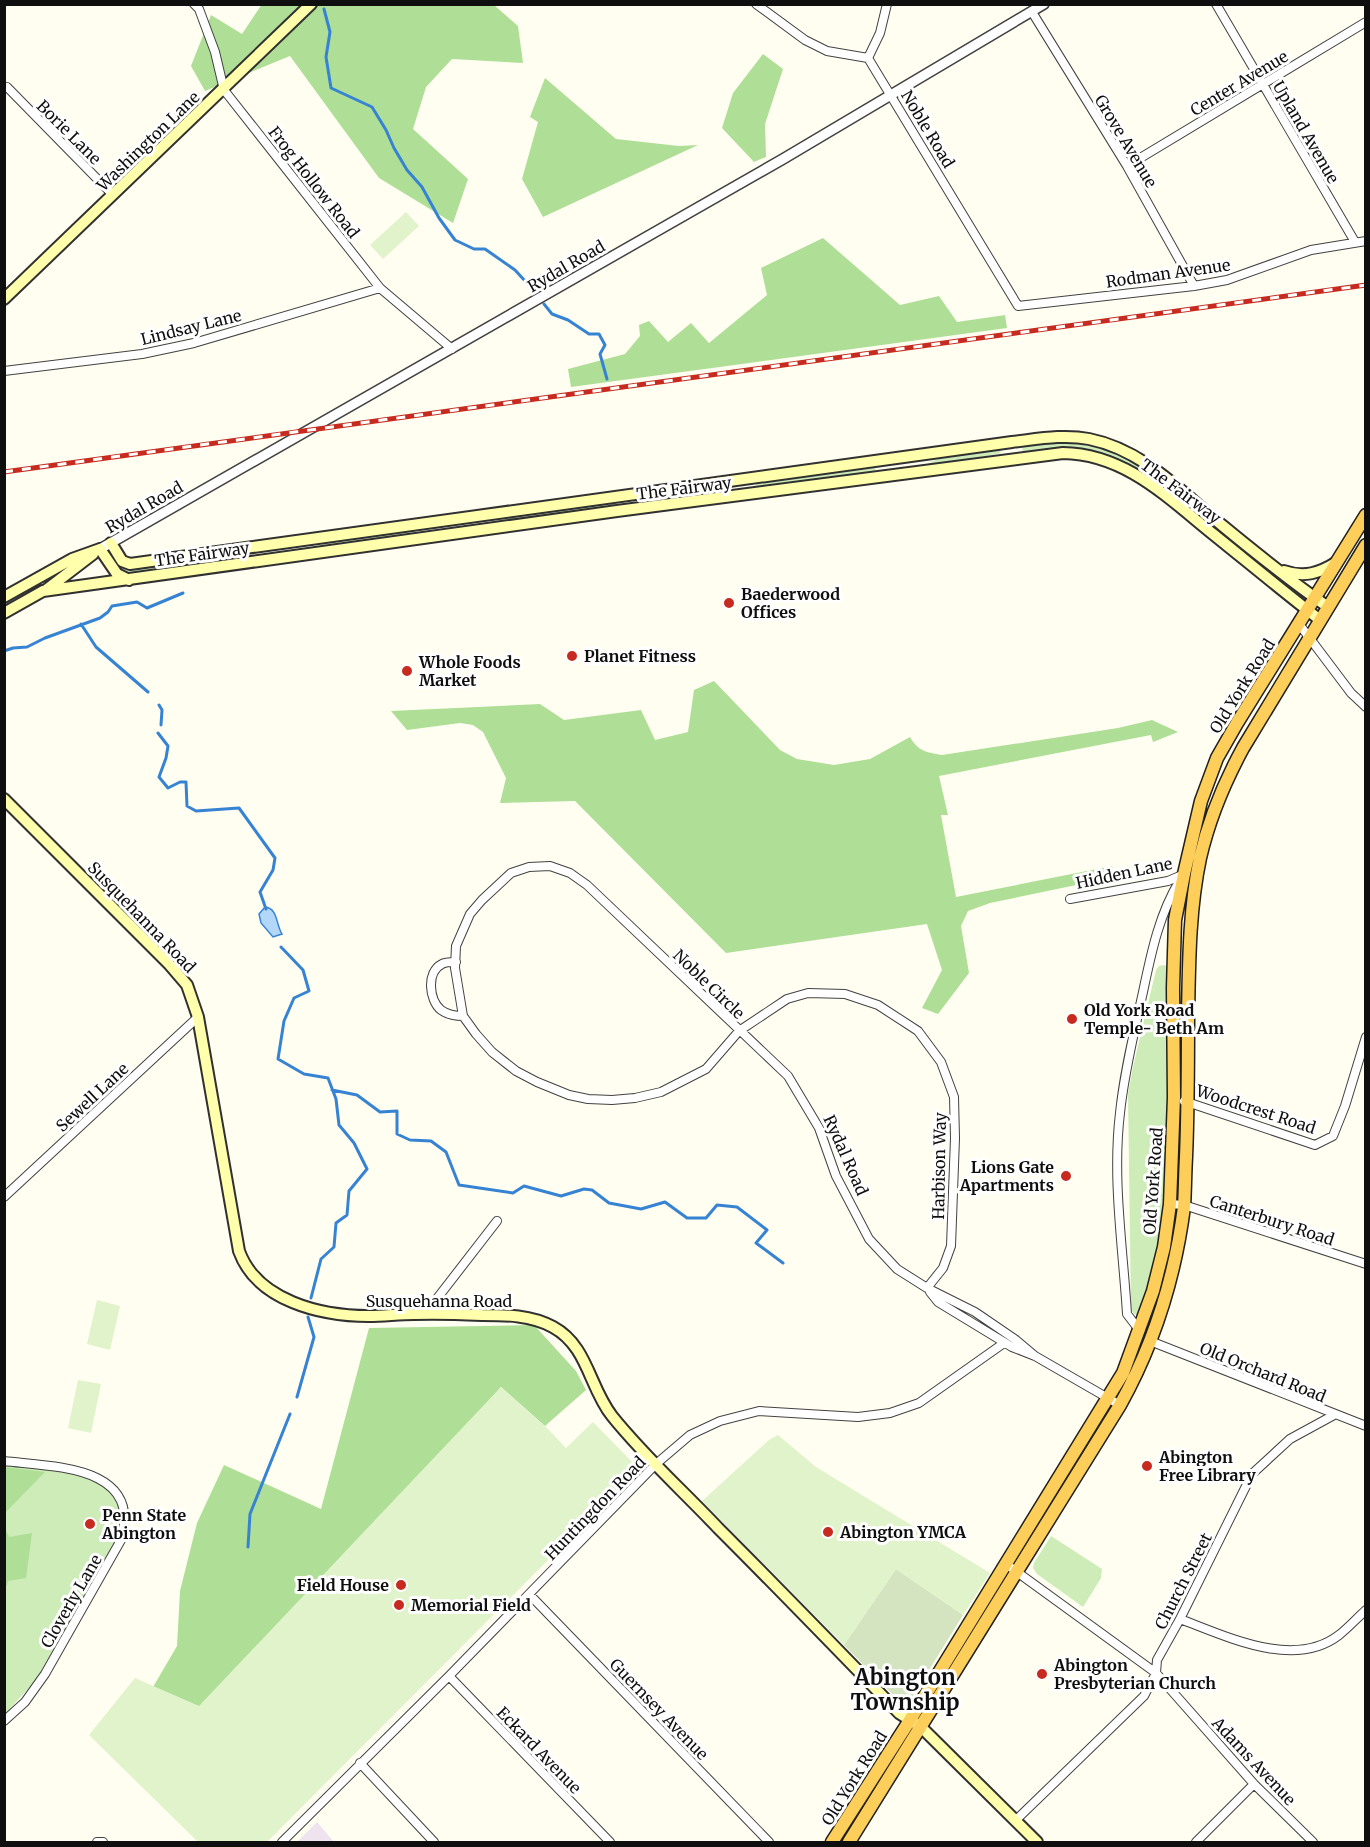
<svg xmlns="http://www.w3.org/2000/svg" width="1370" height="1847" font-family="Merriweather,serif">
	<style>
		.industrial { fill: #eee3ee }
		.green { fill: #cdecb8 }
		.forest { fill: #afde97 }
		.cemetery { fill: #d4e3c0 }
		.pitch { fill: #e0f3cb }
		.water { fill: #b3d7f9; stroke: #3683d4; stroke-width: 1.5 }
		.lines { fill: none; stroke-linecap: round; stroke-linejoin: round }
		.stream { stroke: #3683d4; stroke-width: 3 }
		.minor-casing { stroke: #424242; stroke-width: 10 }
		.tertiary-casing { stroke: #424242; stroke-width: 12 }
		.secondary-casing { stroke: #313131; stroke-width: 14 }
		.trunk-casing { stroke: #202020; stroke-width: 15 }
		.minor { stroke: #fff; stroke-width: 8 }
		.tertiary { stroke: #fff; stroke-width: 9 }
		.secondary { stroke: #ffffac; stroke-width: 10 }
		.trunk { stroke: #fdce5a; stroke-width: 12 }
		.rail-casing { stroke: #c72a1f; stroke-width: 5 }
		.rail { stroke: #fff; stroke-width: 3; stroke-dasharray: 9; stroke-linecap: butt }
		.poi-dot { fill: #c72a1f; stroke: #fff; stroke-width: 2 }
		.labels { text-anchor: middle; stroke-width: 6; stroke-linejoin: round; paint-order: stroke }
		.street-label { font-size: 16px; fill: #0f0f0f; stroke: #fff }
		.poi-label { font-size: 16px; font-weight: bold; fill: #0f0f0f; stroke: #fff; text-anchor: start }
		.district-label { font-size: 22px; font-weight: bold; fill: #0f0f0f; stroke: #fff }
	</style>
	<rect width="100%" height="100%" fill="#fffef1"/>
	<path class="industrial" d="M317,1822L334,1842H297Z"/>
	<path class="green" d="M1060,443C1095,444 1124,453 1152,474L1150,476L1139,473L1128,466L1024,453L1022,450L1023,447Z
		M1000,450L1001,453L980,457L971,462L894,472L893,469L927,464L940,458Z
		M874,467L876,470L874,471L836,476L824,481L756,489L755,486L758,483Z
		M606,504V507L497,525V519Z
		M415,530V533L393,536L384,541L296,553V549L318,547L328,541Z
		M215,557L218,563L133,576L119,571L121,569Z
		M1164,965L1169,967L1171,972C1170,1018 1169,1063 1168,1109C1167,1179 1167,1250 1138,1315L1134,1314L1131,1310L1128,1094L1133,1067L1156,970L1159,966Z
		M5,1465C50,1470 142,1469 115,1542L36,1680L5,1714Z
		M1051,1536L1102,1569L1101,1578L1083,1607L1037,1574L1033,1568L1034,1563Z"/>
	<path class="forest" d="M262,4L494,5L518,26L523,63L452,59L426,87L413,129L468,179L453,223L379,178L290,56L205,91L191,66L211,15L242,34Z
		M763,54L783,69L765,124L766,157L754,162L722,128L733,93Z
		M545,78L616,139L679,146L698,145L543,217L522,179L538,122L530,117Z
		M823,238L900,305L939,296L957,322L1005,315L1007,328L571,387L568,369L625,354L640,336L639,325L649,321L668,342L691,323L709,343L767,295L761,268Z
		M714,681L780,750L797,759L834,765L870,759L910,737C919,752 926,752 942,755L1118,728L1152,720L1178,732L1153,742L1151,735L939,776L948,815H941L956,897L1112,866L1115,877L990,903L968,911L961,926L969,973L938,1014L922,1008L942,970L927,924L726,953L575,801L500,803L506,778L483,732L473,725L460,723L407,730L391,711L540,704L564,720L641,710L655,740L688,732L694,690Z
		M534,1325L576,1371L586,1390L545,1426L501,1387L210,1711L153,1687L177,1646L180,1591L197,1523L224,1465L321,1509L369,1328Z
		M5,1467L45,1472L5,1513L4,1471Z
		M5,1528L9,1537L32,1533L26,1578L8,1581L5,1590Z"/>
	<path class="cemetery" d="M896,1569L963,1615L908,1704H902L844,1645Z"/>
	<path class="pitch" d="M406,212L419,226L383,259L370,245Z
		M97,1300L120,1306L110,1350L87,1344Z
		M78,1380L101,1384L91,1433L68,1428Z
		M501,1387L545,1426L566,1448L593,1422L639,1469L267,1842H198L89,1735L135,1678L199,1706Z
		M778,1435L816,1467L990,1573L963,1615L896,1569L844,1645L702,1501L769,1440Z"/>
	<path class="water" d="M265,907C278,908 276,925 282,934L273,937L261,923L259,914Z"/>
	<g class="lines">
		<path class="stream" d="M324,9L330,32L326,57L331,88L372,107L386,130L394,148L407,170L422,187L439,218L455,240L474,249H485L515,270L536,293
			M544,304L552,314L568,320L589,334H599L605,345L600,354L607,379
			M81,624L96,647L148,692
			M4,651L13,648L27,647L45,638L100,618L108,612L112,606L137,602L147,608L183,593
			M159,705L162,710L161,725
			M158,733L168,746L166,758L159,777L168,788L180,782H186L187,806L196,811L239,808L275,858L273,870L260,892L266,909
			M281,947L303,970L309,991L294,998L284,1021L278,1059L304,1074L328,1078L336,1099L339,1125L354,1143L367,1169L349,1191L347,1215L336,1223L334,1247L321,1259L311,1298
			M332,1090L357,1095L380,1112L397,1111V1134L410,1140L431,1141L446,1152L459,1185L513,1193L524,1186L561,1196L584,1189L592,1190L609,1203L641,1209L665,1202L687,1218H706L717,1205L737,1207L767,1230L756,1243L783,1263
			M297,1397L314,1337L308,1317
			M248,1547L250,1514L290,1414"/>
		<g class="minor-casing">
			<path id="minor" d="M194,4L199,9L215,52L224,90L380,288L452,349
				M756,4L805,40L827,51L868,58
				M887,4L880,33L868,58L1018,306L1194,286L1227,280L1311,250L1366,241
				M1216,4L1355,242
				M1032,12L1127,166L1194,286
				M7,87L113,195
				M1127,166L1366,22
				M4,371L142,354L194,343L380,288
				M1299,624L1351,693L1366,707
				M1070,899L1168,881L1182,875
				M456,962C451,962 445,962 442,964C426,972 429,1000 441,1010C448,1015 455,1016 463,1016
				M1184,1101L1315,1145L1333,1136L1345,1106L1366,1037
				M4,1197L198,1017
				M1170,1204L1184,1205L1366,1264
				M927,1288L943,1268L951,1246L955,1138L954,1097L941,1062L918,1031L878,1005L845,994L808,993L787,999L739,1031L706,1069L661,1092L635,1098L612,1100L588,1099L569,1095L537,1082L516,1071L492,1052L476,1034L463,1016L455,968L456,946L470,914L482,900L511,873L529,867L550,866L570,873L587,885L788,1076L819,1128L836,1176L869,1239L897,1269L927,1288L975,1312L1016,1340L1035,1356
				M930,1292L938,1302L1012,1347L1035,1356L1120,1405
				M425,1314L497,1221
				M1140,1331L1127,1314C1123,1248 1112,1179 1120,1113C1124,1073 1134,1033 1143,992C1151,954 1159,914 1180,880
				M1150,1341L1366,1426
				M4,1461C53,1467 143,1465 121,1540L45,1674L25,1702L4,1721
				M1006,1564L1156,1673L1254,1784L1313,1842
				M529,1594L769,1842
				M1180,1619C1226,1636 1294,1670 1339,1635C1348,1628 1357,1618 1366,1610
				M449,1676L610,1842
				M360,1763L434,1842
				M1015,1821L1144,1696L1156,1673L1157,1660L1180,1619L1252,1474L1290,1439L1334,1415
				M97,1842H103
				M282,1842L449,1676L656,1464L690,1435L720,1421L759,1411L858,1417L890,1413L919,1403L1004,1343
				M1196,1842L1254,1784"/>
		</g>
		<g class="tertiary-casing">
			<path id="tertiary" d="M100,549L783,159L1044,4"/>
		</g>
		<g class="secondary-casing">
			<path id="secondary" d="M4,299L311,4
				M111,543L122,561L130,564L1012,442C1038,439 1064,434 1089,439C1144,450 1181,492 1223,526C1257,554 1292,582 1328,607
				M100,549L117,574L129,580
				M1284,571C1304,578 1320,573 1337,562
				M46,590L93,554
				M4,597L72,559L100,549
				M4,613L43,591L617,511L1063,453C1125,454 1167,497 1213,534C1249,563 1284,592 1320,620
				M4,799L169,964L187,985L198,1017L239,1251C257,1301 321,1316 369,1316C384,1316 399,1314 414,1314C437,1313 460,1314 482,1315C506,1315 531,1315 553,1327C588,1346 589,1387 612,1416C644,1456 683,1491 718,1528C779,1589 839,1651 899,1713L921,1727L1037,1842"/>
		</g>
		<g class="trunk-casing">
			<path id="trunk" d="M832,1842L910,1720L1123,1373L1153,1291L1164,1247L1170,1204L1174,1097L1173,988L1175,920L1184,874L1201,801L1217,758L1237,723L1366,515
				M849,1842L1120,1405C1154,1344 1175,1276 1184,1207C1185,1191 1185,1174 1186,1157C1188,1110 1188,1064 1188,1017C1189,964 1189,910 1200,858C1209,819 1224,783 1243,748L1366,545"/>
		</g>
		<use href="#minor" class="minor"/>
		<use href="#tertiary" class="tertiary"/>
		<use href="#secondary" class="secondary"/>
		<use href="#trunk" class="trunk"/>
		<g class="rail-casing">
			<path id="rail" d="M4,472L1366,285"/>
		</g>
		<use href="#rail" class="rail"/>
	</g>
	<g class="poi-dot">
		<circle cx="729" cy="603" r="6"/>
		<circle cx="572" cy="656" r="6"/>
		<circle cx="407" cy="671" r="6"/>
		<circle cx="1072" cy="1019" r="6"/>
		<circle cx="1066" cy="1176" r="6"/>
		<circle cx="1147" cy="1466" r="6"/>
		<circle cx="90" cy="1524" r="6"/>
		<circle cx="828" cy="1532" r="6"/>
		<circle cx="401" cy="1585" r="6"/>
		<circle cx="399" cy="1605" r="6"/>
		<circle cx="1042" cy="1674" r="6"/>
	</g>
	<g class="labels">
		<g class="street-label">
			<text transform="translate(1239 83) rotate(-31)" y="6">Center Avenue</text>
			<text transform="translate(928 129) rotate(59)" y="6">Noble Road</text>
			<text transform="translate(69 132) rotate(45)" y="6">Borie Lane</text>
			<text transform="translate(1306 132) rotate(60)" y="6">Upland Avenue</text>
			<text transform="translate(148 141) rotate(-44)" y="6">Washington Lane</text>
			<text transform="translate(1126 141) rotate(59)" y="6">Grove Avenue</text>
			<text transform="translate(314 182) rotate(52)" y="6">Frog Hollow Road</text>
			<text transform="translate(566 266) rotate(-30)" y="6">Rydal Road</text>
			<text transform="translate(1168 273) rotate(-8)" y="6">Rodman Avenue</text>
			<text transform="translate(191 327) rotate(-14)" y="6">Lindsay Lane</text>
			<text transform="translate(684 488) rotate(-7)" y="6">The Fairway</text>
			<text transform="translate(1181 491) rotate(37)" y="6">The Fairway</text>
			<text transform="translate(144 507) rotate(-30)" y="6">Rydal Road</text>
			<text transform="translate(202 554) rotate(-8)" y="6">The Fairway</text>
			<text transform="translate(1242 686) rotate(-58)" y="6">Old York Road</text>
			<text transform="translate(1124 873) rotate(-12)" y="6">Hidden Lane</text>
			<text transform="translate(142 917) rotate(46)" y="6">Susquehanna Road</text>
			<text transform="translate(709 984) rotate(44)" y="6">Noble Circle</text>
			<text transform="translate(92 1097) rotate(-43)" y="6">Sewell Lane</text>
			<text transform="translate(1256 1109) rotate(18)" y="6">Woodcrest Road</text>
			<text transform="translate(846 1155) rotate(66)" y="6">Rydal Road</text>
			<text transform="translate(939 1166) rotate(-89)" y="6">Harbison Way</text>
			<text transform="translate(1153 1181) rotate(-86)" y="6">Old York Road</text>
			<text transform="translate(1272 1220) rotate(18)" y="6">Canterbury Road</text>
			<text x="439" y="1307">Susquehanna Road</text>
			<text transform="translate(1263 1372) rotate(22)" y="6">Old Orchard Road</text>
			<text transform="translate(595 1508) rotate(-46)" y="6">Huntingdon Road</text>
			<text transform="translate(1183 1581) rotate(-63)" y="6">Church Street</text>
			<text transform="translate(71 1601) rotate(-60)" y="6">Cloverly Lane</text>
			<text transform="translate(659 1709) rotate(46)" y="6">Guernsey Avenue</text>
			<text transform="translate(539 1750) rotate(46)" y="6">Eckard Avenue</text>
			<text transform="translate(1254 1761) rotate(47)" y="6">Adams Avenue</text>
			<text transform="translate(854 1778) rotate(-58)" y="6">Old York Road</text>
		</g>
		<g class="poi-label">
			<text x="741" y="600">Baederwood<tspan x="741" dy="18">Offices</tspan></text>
			<text x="584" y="662">Planet Fitness</text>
			<text x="419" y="668">Whole Foods<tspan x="419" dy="18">Market</tspan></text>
			<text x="1084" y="1016">Old York Road<tspan x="1084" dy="18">Temple- Beth Am</tspan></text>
			<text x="1054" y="1173" text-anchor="end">Lions Gate<tspan x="1054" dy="18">Apartments</tspan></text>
			<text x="1159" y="1463">Abington<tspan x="1159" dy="18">Free Library</tspan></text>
			<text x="102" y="1521">Penn State<tspan x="102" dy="18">Abington</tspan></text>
			<text x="840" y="1538">Abington YMCA</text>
			<text x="389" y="1591" text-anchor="end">Field House</text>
			<text x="411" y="1611">Memorial Field</text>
			<text x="1054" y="1671">Abington<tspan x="1054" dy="18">Presbyterian Church</tspan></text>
		</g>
		<g class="district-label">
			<text x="905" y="1685">Abington<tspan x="905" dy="25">Township</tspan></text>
		</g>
	</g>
	<rect width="1370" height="1847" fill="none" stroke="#0f0f0f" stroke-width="12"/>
</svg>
